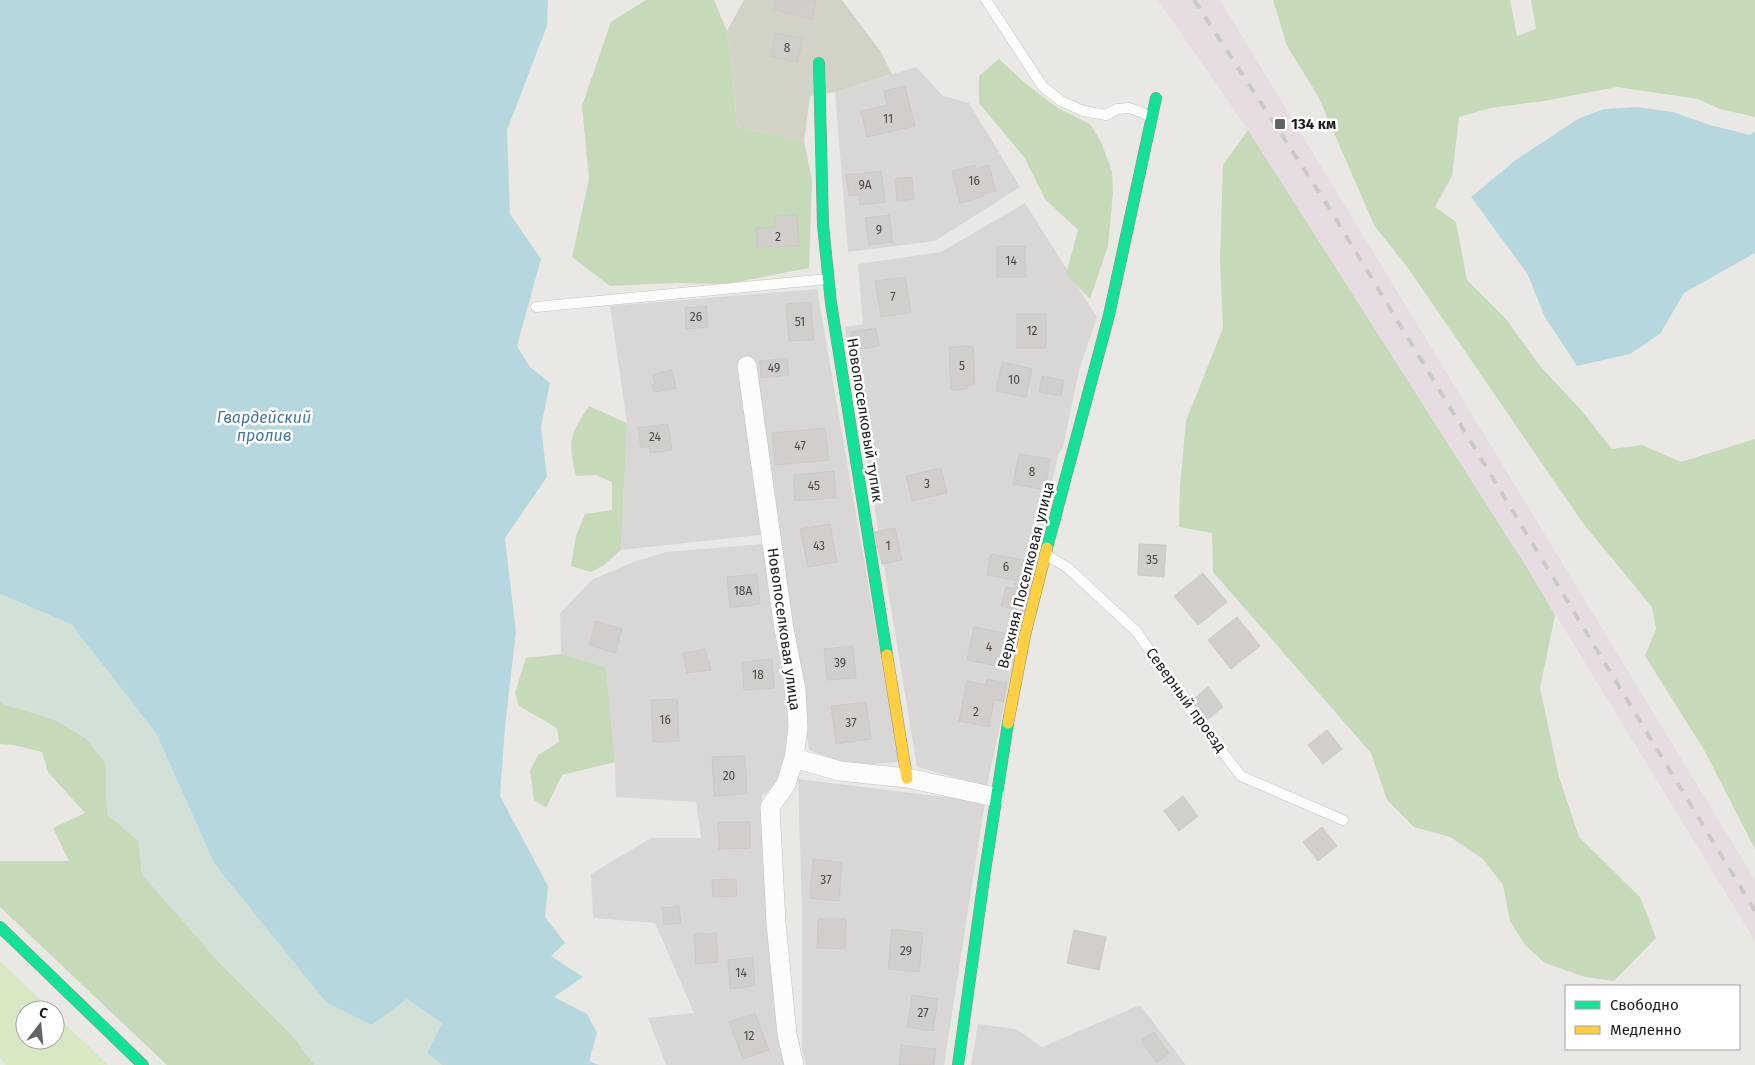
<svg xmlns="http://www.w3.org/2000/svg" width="1755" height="1065" font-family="'Fira Sans',sans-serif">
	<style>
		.residential { fill: #d9d7d5 }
		.industrial { fill: #e8dce3 }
		.construction { fill: #d3d2c6 }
		.grass { fill: #d8e8c2 }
		.forest { fill: #c6d9b9 }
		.wetland { fill: #d2e1d7 }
		.water { fill: #b7d7de }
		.building { fill: #d1cecb; stroke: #cdc9c5 }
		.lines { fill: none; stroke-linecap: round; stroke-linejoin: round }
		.lane-casing { stroke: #c2c2c0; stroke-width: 11 }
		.street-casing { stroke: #c2c2c0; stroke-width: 20 }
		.fast-casing { stroke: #92937d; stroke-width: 12 }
		.slow-casing { stroke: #92937d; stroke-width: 12 }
		.lane { stroke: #fcfcfb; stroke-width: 10 }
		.street { stroke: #fcfcfb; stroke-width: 19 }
		.fast { stroke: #16e098; stroke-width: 11 }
		.slow { stroke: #ffcf43; stroke-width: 11 }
		.rail { stroke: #c9c9c8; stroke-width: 4; stroke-dasharray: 10 10; stroke-linecap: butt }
		.poi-dot { fill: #636361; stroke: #fff; stroke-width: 2 }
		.labels { text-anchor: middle; stroke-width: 5; stroke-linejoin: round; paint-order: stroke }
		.number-label { font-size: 12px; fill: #484847 }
		.poi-label { font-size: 15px; font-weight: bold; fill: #1b1b1b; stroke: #fff; text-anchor: start }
		.street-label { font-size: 15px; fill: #1b1b1b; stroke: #fff }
		.water-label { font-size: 16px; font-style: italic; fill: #4778a1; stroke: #fff }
	</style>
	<rect width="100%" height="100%" fill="#eae8e4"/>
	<path class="residential" d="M916,67L943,96L969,103L1020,187L935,241L848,252L835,92Z
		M1025,203L1097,317L1080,367L1063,446L1058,455L987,786L917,767L845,327L863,324L858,264L941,252Z
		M817,289L899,762L849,766L809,750L779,533L621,550L627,423L610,306Z
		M762,544L782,637L793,718L783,779L762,796L761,822L774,1006L786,1065H666L648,1018L694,1013L655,923L593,918L591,874L651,838H701L696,802L616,797L615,762L606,667L561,654L560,613L593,579L636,561L666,552Z
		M798,779L985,802L944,1065H806L802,1048V910Z
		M1140,1005L1186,1065H971L978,1024L1016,1029L1042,1047Z"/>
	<path class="industrial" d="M1158,0H1220L1755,880V941L1529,571L1248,130Z"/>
	<path class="construction" d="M744,0H842L881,52L892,74L835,92L810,96L804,141L737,127L732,66L727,31Z"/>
	<path class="grass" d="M0,961L51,1010H25V1040H55V1014L108,1065H6L0,1058Z"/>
	<path class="forest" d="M646,0H714L727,31L732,66L737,127L804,141L812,180L809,268L726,284L676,283L610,286L572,257L589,179L582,106L611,22Z
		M1273,0H1510L1517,36L1536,29L1531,0H1755V117L1720,109L1698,99L1617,87L1544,101L1490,108L1459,117L1452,176L1435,207L1456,222L1467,280L1507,320L1539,365L1581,410L1612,449L1642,445L1681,462L1755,439V849L1703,748L1645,656L1656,629L1652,607L1582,522L1408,268L1374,225L1318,96L1287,46Z
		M999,59L1026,84L1058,108L1090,124L1101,142L1112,171L1113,193L1108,246L1090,299L1066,274L1078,230L1045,199L1024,157L979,103V76Z
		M1248,130L1529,571L1555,615L1540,688L1559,777L1579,837L1640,897L1656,938L1614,981L1585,977L1545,963L1525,945L1510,921L1503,885L1483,859L1450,837L1414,827L1387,800L1371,753L1213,572L1212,533L1179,527L1180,486L1186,421L1223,328L1220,261L1223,165Z
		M589,406L627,423L621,550L604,565L591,572L571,566L576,536L585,514L612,510V482L596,475L576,476C568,441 569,436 589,406Z
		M561,654L606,667L615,762L562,775L546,808L534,800L530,771L538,755L559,742L557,728L519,706L515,693L526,658Z
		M0,701L3,704L53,719L86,738L106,764L107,814L139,841L142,874L217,960L291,1034L315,1065H167L0,907V861H69L53,828L85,813L48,772L42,752L14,745L0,744Z"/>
	<path class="wetland" d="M0,594L71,624L156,733L214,863L372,1025L407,999L442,1023L427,1053L442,1065H315L291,1034L217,960L142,874L139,841L107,814L106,764L86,738L53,719L3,704L0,701Z"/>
	<path class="water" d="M0,0H548L547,26L507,130L510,214L541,259L517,346L530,367L550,383L541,427L547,477L505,538L516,632L505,727L500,796L548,886L545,917L565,943L551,956L583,977L554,997L587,1014L597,1033L589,1061L599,1065H442L427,1053L442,1023L407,999L372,1025L326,1002L214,863L156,733L71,624L0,594Z
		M1636,107L1673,112L1710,125L1750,135L1755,131V253L1684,293L1660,334L1630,354L1577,366L1545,317L1527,273L1471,197L1517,159L1578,119L1604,109Z"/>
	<path class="building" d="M775,0H816L812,19L773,9Z
		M776,33L803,39L797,62L771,56Z
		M905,86L915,126L867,137L861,111L887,105L884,91Z
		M975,165L976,169L989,165L996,191L983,194L984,196L960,203L952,171Z
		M881,171L885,202L860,205L859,195L849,196L846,175Z
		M912,177L914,199L897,201L895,179Z
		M797,215L799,246L757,247L756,228L775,227V216Z
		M889,215L893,242L869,245L865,218Z
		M997,246H1025L1026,277H997Z
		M905,277L911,313L881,317L875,281Z
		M811,302L814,340L789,341L786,304Z
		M706,306L708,327L686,329L685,308Z
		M1017,314H1046V348H1017Z
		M876,328L879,346L853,350L851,332Z
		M973,346L975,385L967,386V389L951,390L949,347Z
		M787,358L789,375L761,378L760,361Z
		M1002,362L1032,369L1026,397L996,391Z
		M672,370L676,388L654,392L652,385L655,384L653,374Z
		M1042,376L1064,380L1061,396L1039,392Z
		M668,424L672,450L650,453L649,446L641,448L638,428Z
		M825,428L829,460L775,465L772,433Z
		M1019,454L1050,459L1045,490L1013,484Z
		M941,468L947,493L912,501L906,476Z
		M834,471L836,498L795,501L793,475Z
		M830,524L837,562L808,567L800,529Z
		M895,528L902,560L882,564L874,532Z
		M1139,544L1166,545L1164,577L1138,575Z
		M991,554L1024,560L1020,581L987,575Z
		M1203,573L1227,602L1198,625L1174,596Z
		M757,574L760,604L730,608L727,577Z
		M1015,583L1030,587L1025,612L1001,606L1006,587L1014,589Z
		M1237,617L1260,646L1231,669L1208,640Z
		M596,621L622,629L615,653L589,645Z
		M974,627L1010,634L1003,667L967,660Z
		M853,646L856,678L827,680L824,649Z
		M705,649L711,670L687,673L683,653Z
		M772,659L774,688L744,690L742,662Z
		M987,679L1007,683L1003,702L994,700L989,727L959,721L967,681L986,685Z
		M1208,687L1223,707L1204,722L1189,703Z
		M677,699L679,741L653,742L651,700Z
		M866,702L871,739L836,744L831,706Z
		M1327,730L1342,749L1323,764L1308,745Z
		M745,756L747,794L714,796L712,757Z
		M1183,796L1198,816L1179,831L1164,811Z
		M718,822H750V848L719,849Z
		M1322,827L1337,846L1318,861L1303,842Z
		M813,859L842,862L839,901L810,898Z
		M736,879L737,896L713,897L712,880Z
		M679,906L681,923L664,925L662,908Z
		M818,919H846L845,949L817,948Z
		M892,929L923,933L919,972L888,969Z
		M1074,930L1106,937L1099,970L1067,963Z
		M716,933L718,962L696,964L694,934Z
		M753,957L755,986L730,989L728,960Z
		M912,995L938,999L933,1031L907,1027Z
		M755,1013L769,1050L743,1059L729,1022Z
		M1154,1032L1169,1053L1157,1063L1141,1040Z
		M901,1045L936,1049L934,1065H899Z"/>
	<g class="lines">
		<g class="lane-casing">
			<path id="lane" d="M986,0L1043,87L1061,101L1083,111L1106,115L1117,109L1129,108L1141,112L1150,117
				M536,307L828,279
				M1045,554L1068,568L1137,632L1185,703L1241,776L1343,820"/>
		</g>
		<g class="street-casing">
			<path id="street" d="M747,366L784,629L796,690L798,727L794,758L786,784L770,807L776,923L787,1034L794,1065
				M794,758L840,771L907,778L995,797"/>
		</g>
		<g class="fast-casing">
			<path id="fast" d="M819,63L823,225L831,303L887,655
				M1047,548L1109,315L1156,98
				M0,927L143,1065
				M958,1065L985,871L1008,723"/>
		</g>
		<g class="slow-casing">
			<path id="slow" d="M887,655L907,778
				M1008,723L1025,635L1047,548"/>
		</g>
		<use href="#lane" class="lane"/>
		<use href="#street" class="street"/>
		<use href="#fast" class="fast"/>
		<use href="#slow" class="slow"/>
		<path class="rail" d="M1194,0L1328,206L1755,911"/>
	</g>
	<rect class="poi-dot" x="1274" y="118" width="12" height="12" rx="2.5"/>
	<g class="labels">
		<g class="number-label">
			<text x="787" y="52">8</text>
			<text x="888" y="123">11</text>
			<text x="974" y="185">16</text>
			<text x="865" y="189">9А</text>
			<text x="879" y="234">9</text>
			<text x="778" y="241">2</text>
			<text x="1011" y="265">14</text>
			<text x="893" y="301">7</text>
			<text x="696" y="321">26</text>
			<text x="800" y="326">51</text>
			<text x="1032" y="335">12</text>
			<text x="962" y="370">5</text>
			<text x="774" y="372">49</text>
			<text x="1014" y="384">10</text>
			<text x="655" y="441">24</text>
			<text x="800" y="450">47</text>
			<text x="1032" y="476">8</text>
			<text x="927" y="488">3</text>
			<text x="814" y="490">45</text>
			<text x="819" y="550">43</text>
			<text x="888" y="550">1</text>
			<text x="1152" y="564">35</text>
			<text x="1006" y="571">6</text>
			<text x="743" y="595">18А</text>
			<text x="989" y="651">4</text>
			<text x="840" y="667">39</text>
			<text x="758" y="679">18</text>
			<text x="976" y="716">2</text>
			<text x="665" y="724">16</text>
			<text x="851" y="727">37</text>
			<text x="729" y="780">20</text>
			<text x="826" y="884">37</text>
			<text x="906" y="955">29</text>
			<text x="741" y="977">14</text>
			<text x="923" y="1017">27</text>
			<text x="749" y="1040">12</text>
		</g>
		<g class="poi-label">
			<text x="1291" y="129">134 км</text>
		</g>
		<g class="street-label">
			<text transform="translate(865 420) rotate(81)" y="5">Новопоселковый тупик</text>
			<text transform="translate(1026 575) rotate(-76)" y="5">Верхняя Поселковая улица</text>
			<text transform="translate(784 629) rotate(82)" y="5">Новопоселковая улица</text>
			<text transform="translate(1186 700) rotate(54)" y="5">Северный проезд</text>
		</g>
		<g class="water-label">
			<text x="264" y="423">Гвардейский<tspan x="264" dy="18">пролив</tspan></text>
		</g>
	</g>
	<rect x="1565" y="985" width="175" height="65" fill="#ffffff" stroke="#a4a4a4"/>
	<rect x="1575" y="1001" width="25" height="8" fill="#16e098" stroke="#a4a4a4"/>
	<text x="1610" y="1010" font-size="15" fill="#1b1b1b">Свободно</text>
	<rect x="1575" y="1026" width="25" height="8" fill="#ffcf43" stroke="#a4a4a4"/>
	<text x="1610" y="1035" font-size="15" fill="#1b1b1b">Медленно</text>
	<g transform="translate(40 1025) rotate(16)"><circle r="24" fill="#ffffff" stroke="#a4a4a4"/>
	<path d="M0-4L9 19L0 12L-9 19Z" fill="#636361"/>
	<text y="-8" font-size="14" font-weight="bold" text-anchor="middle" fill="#1b1b1b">С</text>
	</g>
</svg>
